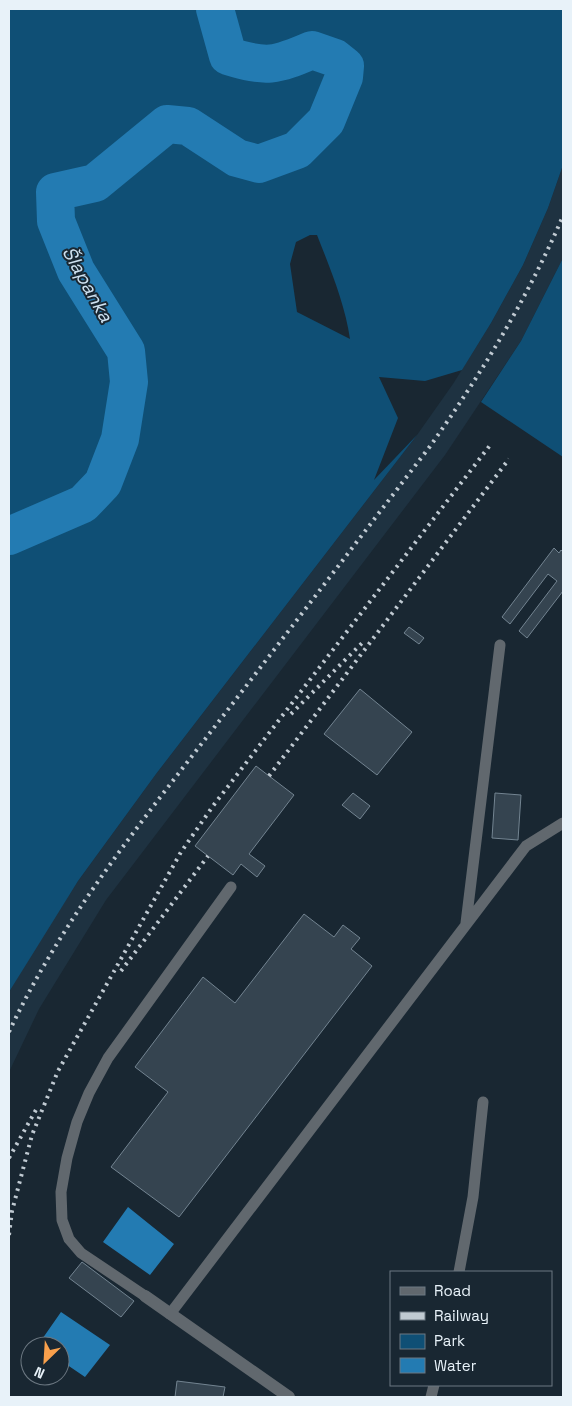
<svg xmlns="http://www.w3.org/2000/svg" width="572" height="1406" font-family="'Space Grotesk',sans-serif">
	<style>
		.built { fill: #1e3241 }
		.green { fill: #0f4f75; fill-rule: evenodd }
		.water { fill: #237bb2 }
		.lines { fill: none; stroke-linecap: round; stroke-linejoin: round }
		.river { stroke: #237bb2; stroke-width: 38 }
		.building { fill: #354450; stroke: #738491 }
		.service { stroke: #61686e; stroke-width: 11 }
		.minor { stroke: #61686e; stroke-width: 12 }
		.rail { stroke: #c0cad2; stroke-width: 4; stroke-dasharray: 2.5 5; stroke-linecap: butt }
		.labels { text-anchor: middle; stroke-width: 4; stroke-linejoin: round; paint-order: stroke }
		.water-label { font-size: 19px; font-style: italic; fill: #cfe2f1; stroke: #192732 }
	</style>
	<rect width="100%" height="100%" fill="#192732"/>
	<path class="built" d="M563,165V258L521,341L445,455L106,900L39,1009L9,1072V992L45,932L78,881L156,774L417,435L453,384L491,323L523,265L548,208Z"/>
	<path class="green" d="M9,9H563V165L548,208L523,265L491,323L462,370L425,381L379,377L398,418L374,480L417,435L156,774L78,881L9,992ZM310,235H317C330,268 345,304 350,339L297,312L290,264L296,242Z
		M563,258V457L481,402L521,341Z"/>
	<path class="water" d="M128,1207L174,1244L150,1275L103,1242Z
		M61,1312L110,1345L85,1377L60,1360V1346L38,1345Z"/>
	<g class="lines">
		<path class="river" d="M9,536L83,504L103,483L120,439L129,382L126,351L76,271L56,221L55,192L95,183L167,124L188,126L237,158L259,164L297,150L326,121L344,77L345,66L335,58L312,50C275,66 267,68 228,56L215,9"/>
	</g>
	<path class="building" d="M554,548L559,553L561,550L563,552V591L527,638L519,631L557,581L548,574L510,624L502,617Z
		M409,627L424,638L419,644L404,633Z
		M360,689L412,732L377,775L324,734Z
		M256,766L294,795L249,854L265,866L257,877L241,864L233,875L195,846Z
		M353,793L370,806L360,819L342,805Z
		M495,793L521,795L518,840L492,838Z
		M304,914L334,937L343,925L360,938L351,949L372,966L179,1217L111,1167L168,1092L135,1067L203,977L235,1003Z
		M82,1262L134,1301L121,1317L69,1278Z
		M177,1381L225,1387L223,1397H175Z"/>
	<g class="lines">
		<path class="service" d="M466,923L500,645
			M459,1272L473,1197L483,1102
			M145,1296L81,1253L69,1239L62,1220L61,1192L67,1158L77,1122L89,1093L108,1058L231,887
			M170,1314L526,846L563,823
			M431,1397L434,1385"/>
		<path class="minor" d="M145,1296L289,1397"/>
		<path class="rail" d="M291,714L365,640
			M269,776L509,459
			M121,971L208,856
			M9,1032C59,925 134,831 206,738C281,641 356,543 431,445C483,371 527,299 563,216
			M9,1158L37,1108
			M9,1235L12,1211L32,1135L58,1071L181,852L213,806L491,444"/>
	</g>
	<g class="labels">
		<g class="water-label">
			<text transform="translate(88 284) rotate(61)" y="7">Šlapanka</text>
		</g>
	</g>
	<rect width="572" height="1406" fill="none" stroke="#e8f2f9" stroke-width="20"/>
	<rect x="390" y="1271" width="162" height="115" fill="#192732" stroke="#6c7882"/>
	<rect x="400" y="1287" width="25" height="8" fill="#61686e" stroke="#6c7882"/>
	<text x="434" y="1296" font-size="15" fill="#e8f2f9">Road</text>
	<rect x="400" y="1312" width="25" height="8" fill="#c0cad2" stroke="#6c7882"/>
	<text x="434" y="1321" font-size="15" fill="#e8f2f9">Railway</text>
	<rect x="400" y="1334" width="25" height="15" fill="#0f4f75" stroke="#6c7882"/>
	<text x="434" y="1346" font-size="15" fill="#e8f2f9">Park</text>
	<rect x="400" y="1358" width="25" height="15" fill="#237bb2" stroke="#6c7882"/>
	<text x="434" y="1371" font-size="15" fill="#e8f2f9">Water</text>
	<g transform="translate(45 1361) rotate(205)"><circle r="24" fill="#192732" stroke="#6c7882"/>
	<path d="M0-4L9 19L0 12L-9 19Z" fill="#f8a04c"/>
	<text y="-8" font-size="14" font-weight="bold" text-anchor="middle" fill="#e8f2f9">N</text>
	</g>
</svg>
